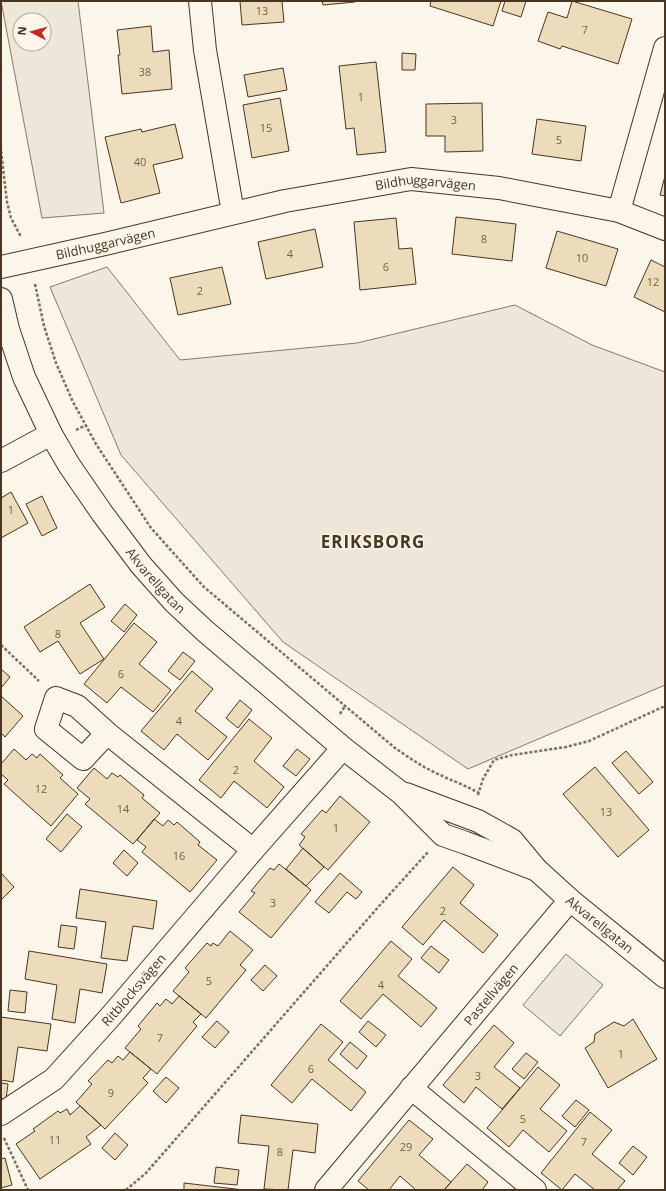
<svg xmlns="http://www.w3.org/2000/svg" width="666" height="1191" font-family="'Open Sans',sans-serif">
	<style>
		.green { fill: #ede6d9; stroke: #887966; fill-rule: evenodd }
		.parking { fill: #ede7d9; stroke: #887966 }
		.building { fill: #ecdcbc; stroke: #4a3520 }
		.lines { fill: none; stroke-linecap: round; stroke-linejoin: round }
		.minor-casing { stroke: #4a3520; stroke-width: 24 }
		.path { stroke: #7f6f5c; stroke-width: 2.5; stroke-dasharray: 3 2; stroke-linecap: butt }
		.minor { stroke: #fbf6e9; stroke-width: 22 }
		.labels { text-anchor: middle; stroke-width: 3; stroke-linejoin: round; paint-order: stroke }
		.number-label { font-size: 11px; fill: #725f47 }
		.street-label { font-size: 13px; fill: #4a3520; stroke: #fbf6e9 }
		.district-label { font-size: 17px; font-weight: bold; letter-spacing: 1px; fill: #4a3520; stroke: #fbf6e9 }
	</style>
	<rect width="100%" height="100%" fill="#fbf6e9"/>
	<path class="green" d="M1,1H78L104,213L42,218ZM20,20H44V44H20Z
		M107,267L180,360L357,343L515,305L592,345L665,372V685L468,769L283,642L121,455L50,287Z"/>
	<path class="parking" d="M566,954L603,985L560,1036L523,1005Z"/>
	<path class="building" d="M240,1H282L284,22L242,25Z
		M322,1H355V2L323,5Z
		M431,1H501L493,26L430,6Z
		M505,1H526L521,17L502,11Z
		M572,1L632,19L618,64L562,46L560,49L538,41L548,12L567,18Z
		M151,26L153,52L169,50L172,89L122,94L118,55H120L117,30Z
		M402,53L416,54L415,70H402Z
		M376,62L386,152L357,155L354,128L346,129L339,66Z
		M283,68L287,90L248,97L244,75Z
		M280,98L289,151L252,158L243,105Z
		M482,103L483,151L445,152V136H426V104Z
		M537,119L586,126L581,161L532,154Z
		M175,124L183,158L153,165L160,193L121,203L105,137L141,129L142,132Z
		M665,176V196L660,195Z
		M456,217L516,224L512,261L452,254Z
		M396,218L399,249L412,248L416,284L360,290L354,222Z
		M315,229L323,267L266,279L258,242Z
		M557,231L618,249L606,286L546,268Z
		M651,260L665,267V312L634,297Z
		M222,267L231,304L178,315L170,278Z
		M11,492L28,523L1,538V498Z
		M42,496L57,528L42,536L26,504Z
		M90,584L105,607L80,623L104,659L80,674L58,641L40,652L24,627Z
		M125,604L137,615L124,632L111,621Z
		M134,623L157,642L139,664L171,690L153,712L121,687L107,703L84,684Z
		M183,652L195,661L180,680L168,671Z
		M1,669L10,677L1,688Z
		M192,671L213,689L195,711L227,737L208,760L177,734L164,750L141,731Z
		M1,696L23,716L5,737L1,733Z
		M240,700L252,710L238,728L226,718Z
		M249,719L272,738L254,761L284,787L267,808L234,781L221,798L199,780Z
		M14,749L26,760L32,754L37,758L40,754L63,775L60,778L78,794L51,826L4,784L8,780L1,774V764Z
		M297,749L310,759L296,776L283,766Z
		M626,751L653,782L639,794L612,763Z
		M595,767L649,830L618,857L563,794Z
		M94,768L107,779L112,773L118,777L120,775L144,795L142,798L160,813L133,844L85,804L90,799L77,788Z
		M340,796L370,822L328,870L299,845L305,837L301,834L322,810L326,813Z
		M67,814L82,827L61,852L46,839Z
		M154,819L163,826L168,820L174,825L177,822L200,842L198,845L217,860L190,892L142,852L146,847L137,840Z
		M303,848L324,867L306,886L286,869Z
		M124,850L138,863L127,876L113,863Z
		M279,864L311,890L271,938L239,912L255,893L251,891L270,868L274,870Z
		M453,867L474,885L460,903L498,935L483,953L444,920L423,945L402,927Z
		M1,873L14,887L2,899L1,898Z
		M340,873L362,892L356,899L347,892L329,913L315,902Z
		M80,889L157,901L153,929L133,926L127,961L101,958L106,922L76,918Z
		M61,925L77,927L74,949L58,947Z
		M230,931L253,950L240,965L246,970L206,1018L173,991L189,972L185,968L207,943L211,946L213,943L218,946Z
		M391,941L412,959L398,976L437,1008L421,1027L383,994L361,1019L340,1001Z
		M431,946L449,960L439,973L421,958Z
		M29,951L107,964L102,993L80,989L75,1023L52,1019L57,985L25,979Z
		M265,965L277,976L263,991L251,980Z
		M10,990L27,992L25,1013L8,1011Z
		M179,996L201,1014L193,1022L197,1026L157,1074L125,1048L141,1029L138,1026L157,1003L160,1006L166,999L172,1004Z
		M1,1017L51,1024L47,1051L18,1047L13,1082L1,1080Z
		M633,1019L657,1059L608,1088L585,1048L594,1042L595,1034L614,1022L624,1026Z
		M217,1021L229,1032L215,1048L202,1037Z
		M368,1021L386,1035L376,1047L359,1032Z
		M321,1024L343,1042L328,1060L366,1092L351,1111L312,1079L292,1103L271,1085Z
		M494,1025L514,1043L494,1067L520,1088L502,1109L476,1087L464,1103L443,1085Z
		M350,1042L367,1056L357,1069L340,1054Z
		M130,1052L151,1069L143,1078L148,1083L105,1129L76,1102L92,1084L88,1081L108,1060L112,1063L118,1056L123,1060Z
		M526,1053L538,1062L524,1079L512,1069Z
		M538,1067L560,1085L540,1109L567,1131L549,1152L523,1130L509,1147L487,1128Z
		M166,1077L179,1088L166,1103L153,1091Z
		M1,1083L8,1084L6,1099H1Z
		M576,1100L589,1110L575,1127L562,1116Z
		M80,1106L101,1125L86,1137L91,1144L40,1179L16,1144L35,1131L33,1129L58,1111L60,1113L67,1109L70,1115Z
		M590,1112L612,1130L592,1154L625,1181L617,1190H595L575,1174L562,1190L541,1173Z
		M241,1115L318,1124L315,1153L293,1150L288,1190L264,1189L269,1146L238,1143Z
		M409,1120L433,1139L419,1155L451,1182L444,1190H416L400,1176L389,1190H369L358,1181Z
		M115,1133L128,1145L115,1160L102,1148Z
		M633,1146L647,1157L633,1175L619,1163Z
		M5,1158L12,1185L1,1188V1159Z
		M467,1164L488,1182L482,1190H444Z
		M216,1167L239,1170L237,1185L214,1183Z
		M184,1183L244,1190H184Z"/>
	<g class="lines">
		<g class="minor-casing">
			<g id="minor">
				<path d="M200,1L205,50L233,213"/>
				<path d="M619,211L665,48"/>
				<path id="s1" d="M1,267L105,244L285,201L411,179L499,188L619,211L665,229"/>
				<path id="s2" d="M1,299L8,329L24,377L51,434L69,465L102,513L141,565L174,602L205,631L343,748L401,793L443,835L466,843L537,870"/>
				<path d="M1,461L51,434"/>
				<path d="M107,733L83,759L46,729L56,698L77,706L107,733L253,850"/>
				<path id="s3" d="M406,794L478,821L512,840L537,870L570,900L665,977"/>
				<path d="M411,1088L535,1190"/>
				<path id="s4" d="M1,1114L54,1079L111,1016L253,850L343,748"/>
				<path id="s5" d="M326,1190L570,900"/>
			</g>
		</g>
		<path class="path" d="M1,151L7,202L11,218L21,237
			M35,284L44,326L56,363L73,402L96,444L151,528L204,587L395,748C408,757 421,766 436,773C450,780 465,785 479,793
			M76,430L86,425
			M1,645L39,681
			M340,714L345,706
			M478,795L483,779L494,760L512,755L566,747L589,741L665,706
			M4,1138L28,1190
			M126,1190L146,1173L380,905L428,852"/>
		<use href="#minor" class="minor"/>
	</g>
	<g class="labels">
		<g class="number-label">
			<text x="262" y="15">13</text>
			<text x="585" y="34">7</text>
			<text x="145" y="76">38</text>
			<text x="361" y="101">1</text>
			<text x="454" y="124">3</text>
			<text x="266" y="132">15</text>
			<text x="559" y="144">5</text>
			<text x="140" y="166">40</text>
			<text x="484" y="243">8</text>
			<text x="290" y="258">4</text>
			<text x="582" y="262">10</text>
			<text x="386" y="271">6</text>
			<text x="653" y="286">12</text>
			<text x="200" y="295">2</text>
			<text x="11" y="514">1</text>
			<text x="58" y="638">8</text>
			<text x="121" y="678">6</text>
			<text x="179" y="725">4</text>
			<text x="236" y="774">2</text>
			<text x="41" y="793">12</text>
			<text x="123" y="813">14</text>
			<text x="606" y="816">13</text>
			<text x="336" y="832">1</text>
			<text x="179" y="860">16</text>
			<text x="273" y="907">3</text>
			<text x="443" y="915">2</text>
			<text x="209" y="985">5</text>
			<text x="381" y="989">4</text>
			<text x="160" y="1042">7</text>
			<text x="621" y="1058">1</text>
			<text x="311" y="1073">6</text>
			<text x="478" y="1080">3</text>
			<text x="111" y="1097">9</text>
			<text x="523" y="1123">5</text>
			<text x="55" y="1144">11</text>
			<text x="584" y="1146">7</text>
			<text x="406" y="1151">29</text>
			<text x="280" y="1156">8</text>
		</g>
		<g class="street-label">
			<text dy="5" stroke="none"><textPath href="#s1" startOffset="434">Bildhuggarvägen</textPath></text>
			<text dy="5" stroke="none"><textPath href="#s1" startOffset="107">Bildhuggarvägen</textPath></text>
			<text dy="5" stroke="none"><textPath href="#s2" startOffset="325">Akvarellgatan</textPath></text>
			<text dy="5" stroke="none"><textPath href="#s3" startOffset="238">Akvarellgatan</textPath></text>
			<text dy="5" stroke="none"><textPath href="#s4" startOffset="183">Ritblocksvägen</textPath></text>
			<text dy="5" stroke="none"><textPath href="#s5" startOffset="256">Pastellvägen</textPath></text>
		</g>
		<g class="district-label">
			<text x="373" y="548">ERIKSBORG</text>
		</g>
	</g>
	<rect width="666" height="1191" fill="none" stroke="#4a3520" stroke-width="4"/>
	<g transform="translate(32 32) rotate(276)"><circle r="19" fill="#fbf6e9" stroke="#b4a999"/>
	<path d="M0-3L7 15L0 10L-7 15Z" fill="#c62828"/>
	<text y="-6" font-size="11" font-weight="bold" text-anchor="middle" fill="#4a3520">N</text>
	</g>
</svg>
